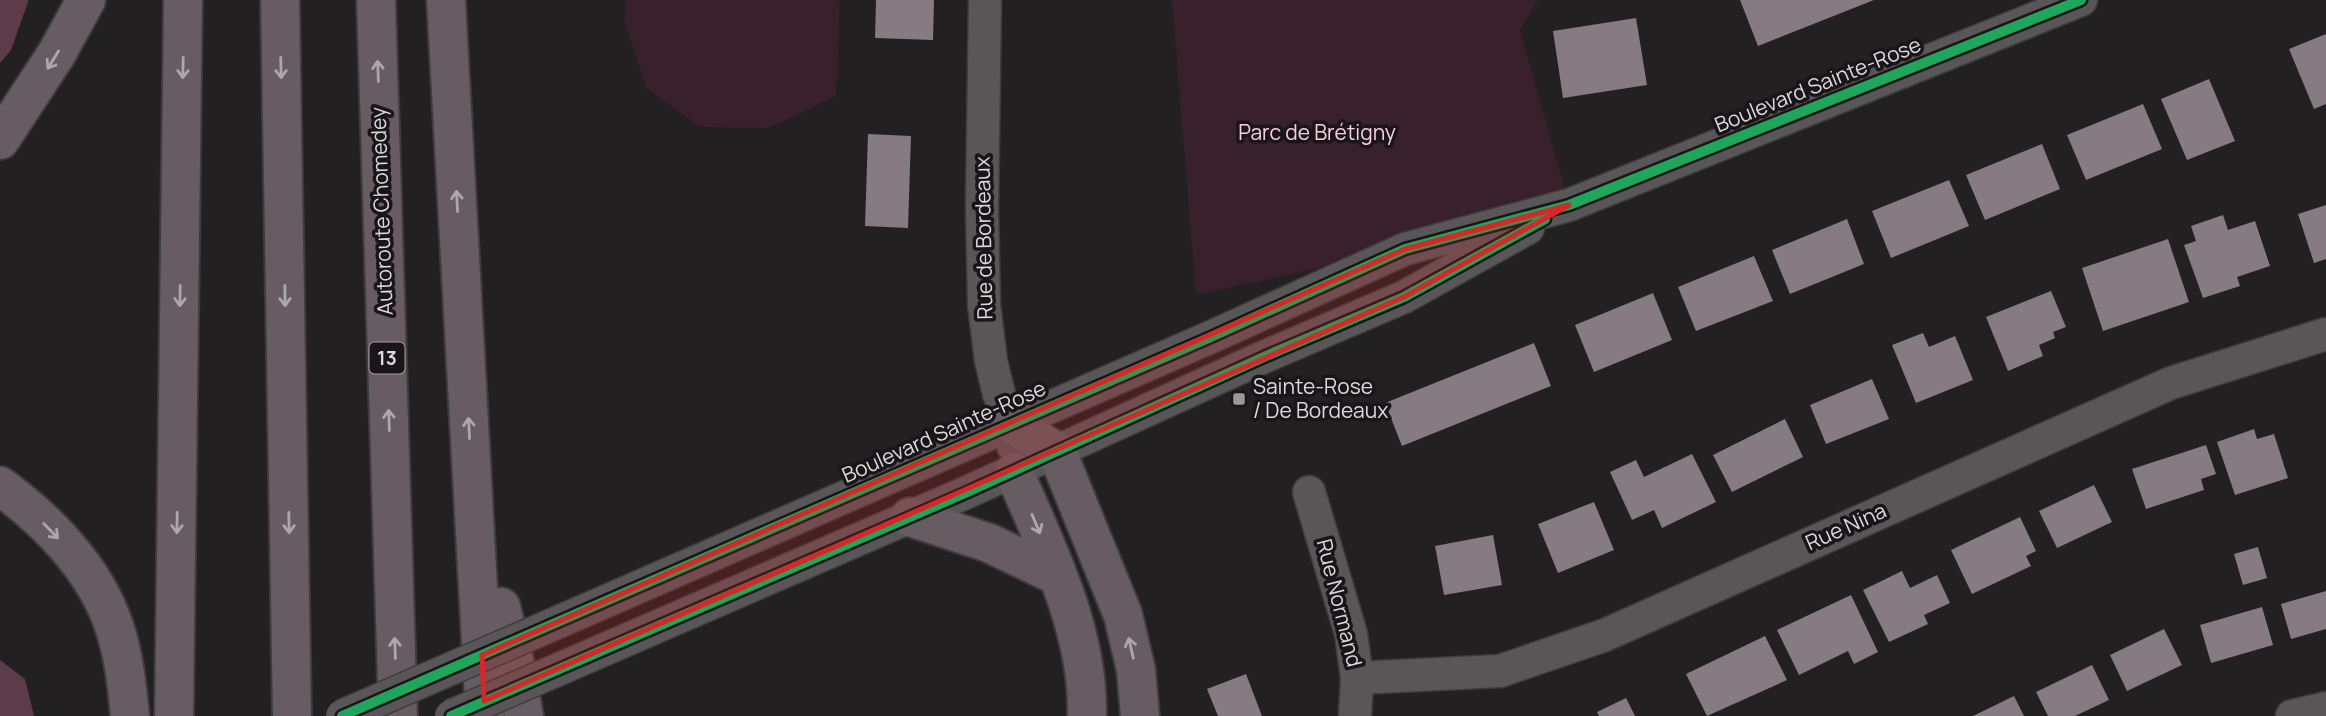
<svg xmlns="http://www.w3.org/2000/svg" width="2326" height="716" font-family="Manrope,sans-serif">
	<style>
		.green { fill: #39202d }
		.forest { fill: #5d3b4b }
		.building { fill: #857b80 }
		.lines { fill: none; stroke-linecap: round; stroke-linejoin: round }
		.minor-casing { stroke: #3e3b3c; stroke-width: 35 }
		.highway-casing { stroke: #3e3b3c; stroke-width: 42 }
		.minor { stroke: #595658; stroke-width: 32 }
		.highway { stroke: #665c61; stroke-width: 38 }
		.minor-bridge-casing { stroke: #3e3b3c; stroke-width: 35; stroke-linecap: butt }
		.minor-bridge { stroke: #595658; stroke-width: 32 }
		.cycleway-casing { stroke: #1a1518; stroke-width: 15 }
		.cycleway { stroke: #20a55d; stroke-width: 10 }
		.oneway { stroke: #ada7aa }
		.marked { fill: #d62828; fill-opacity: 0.2; stroke: #d62828; stroke-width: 5; stroke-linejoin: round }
		.poi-dot { fill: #9c9899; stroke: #1a1518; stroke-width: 2.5 }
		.labels { text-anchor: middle; stroke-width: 7; stroke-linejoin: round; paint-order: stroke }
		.shield { fill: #1a1518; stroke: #a29ea0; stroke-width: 2 }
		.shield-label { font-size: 19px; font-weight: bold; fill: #ddd9da }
		.street-label { font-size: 21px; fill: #ddd9da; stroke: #1a1518 }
		.park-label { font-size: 21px; fill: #f8cde0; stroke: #1a1518 }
		.poi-label { font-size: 21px; fill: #ddd9da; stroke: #1a1518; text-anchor: start }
	</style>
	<rect width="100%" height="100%" fill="#232021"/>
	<path class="green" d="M626,0H840L836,96L768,128L700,127L646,88L624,19Z
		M1172,0H1538L1520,30L1569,205L1405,249L1196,295Z"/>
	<path class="forest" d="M0,0H28V2L11,50L0,63Z
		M0,660L25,679L34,716H0Z"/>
	<path class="building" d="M876,0H934L933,40L875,38Z
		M1740,0H1874L1758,46Z
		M1636,18L1647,85L1563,98L1553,31Z
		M2326,34V104L2314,109L2289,49Z
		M2209,79L2235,141L2187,160L2161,99Z
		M2143,104L2162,149L2086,180L2067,135Z
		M868,134L911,136L908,228L865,226Z
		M2042,144L2060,189L1985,220L1966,175Z
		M1949,180L1969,226L1891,258L1872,211Z
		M2326,205V259L2314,263L2298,214Z
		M2223,215L2228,230L2255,221L2270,266L2237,277L2240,286L2203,298L2184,245L2196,241L2191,226Z
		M1847,219L1864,264L1790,294L1772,250Z
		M2168,239L2189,302L2103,331L2082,268Z
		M1754,256L1773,301L1696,331L1678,287Z
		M2051,291L2066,327L2053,332L2055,338L2039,345L2043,356L2008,371L1986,317Z
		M1653,293L1672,340L1594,372L1575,325Z
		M1923,333L1929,347L1955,336L1973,380L1916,403L1892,345Z
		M1534,343L1551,386L1402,446L1385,403Z
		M1872,379L1889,419L1826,444L1810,405Z
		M1785,419L1803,457L1732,492L1713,455Z
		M2254,429L2257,439L2274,434L2288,478L2235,495L2217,442Z
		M2206,445L2216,474L2201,479L2204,490L2146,509L2132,469Z
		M1692,454L1716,502L1662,528L1654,510L1632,520L1610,472L1636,460L1644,477Z
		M2094,485L2112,522L2057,548L2039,511Z
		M1594,502L1614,550L1558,573L1538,524Z
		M2020,517L2036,551L2026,556L2031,566L1972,594L1951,550Z
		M1493,535L1502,585L1444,595L1435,546Z
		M2258,547L2267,578L2243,585L2234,554Z
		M1902,571L1910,588L1937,575L1950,603L1924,615L1928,624L1889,642L1863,590Z
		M2326,591V629L2291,639L2281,604Z
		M1851,595L1878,652L1854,664L1848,651L1799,675L1777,630Z
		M2262,607L2273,645L2211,663L2200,625Z
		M2164,629L2182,665L2127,691L2110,655Z
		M1765,636L1787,680L1707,716L1686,674Z
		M2092,665L2109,700L2075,716H2048L2036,692Z
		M1246,674L1262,716H1218L1207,689Z
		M2014,696L2024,716H1973Z
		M1626,698L1635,716H1599L1597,712Z"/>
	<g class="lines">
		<g class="minor-casing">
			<path id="minor" d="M985,0L982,207L984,305L991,361L999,394L1012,424L1013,446
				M1309,492L1351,634L1357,678L1355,716
				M563,620L1211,337L1405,249L1569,205L2081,0
				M564,667L963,494L1266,356L1404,297L1528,228
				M1357,678L1500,671L1605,635L2171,383L2326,334
				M2292,716L2326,708"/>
		</g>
		<g class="highway-casing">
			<path id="highway" d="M280,0L292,716
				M376,0L398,716
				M446,0L485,716
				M0,140L57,53L86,0
				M1012,424L1057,452L1123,615L1136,670L1140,716
				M1014,472C1047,548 1089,631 1087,716
				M0,486C48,521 95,569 114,626C124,655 127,686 130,716
				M910,517L989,543L1058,576
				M501,607L514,660L524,716
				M174,716L183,0"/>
		</g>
		<use href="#minor" class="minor"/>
		<use href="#highway" class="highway"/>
		<g class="minor-bridge-casing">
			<path id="minor-bridge" d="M342,716L563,620
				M451,716L564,667"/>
		</g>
		<use href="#minor-bridge" class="minor-bridge"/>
		<g class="cycleway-casing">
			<path id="cycleway" d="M342,716L1211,337L1405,249L1569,205L2081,0
				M451,716L963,494L1266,356L1404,297L1545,219"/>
		</g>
		<use href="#cycleway" class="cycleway"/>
	</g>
	<defs><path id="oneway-shaft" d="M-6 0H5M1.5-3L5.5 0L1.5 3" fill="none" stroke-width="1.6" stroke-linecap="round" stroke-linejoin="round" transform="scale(1.75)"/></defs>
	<g class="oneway">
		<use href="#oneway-shaft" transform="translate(53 60) rotate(122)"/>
		<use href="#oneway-shaft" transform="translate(183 68) rotate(91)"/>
		<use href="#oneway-shaft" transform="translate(281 68) rotate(89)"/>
		<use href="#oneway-shaft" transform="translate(378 71) rotate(-92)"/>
		<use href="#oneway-shaft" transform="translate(457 201) rotate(-93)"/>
		<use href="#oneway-shaft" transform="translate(180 296) rotate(91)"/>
		<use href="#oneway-shaft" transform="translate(285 296) rotate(89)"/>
		<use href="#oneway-shaft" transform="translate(389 420) rotate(-92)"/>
		<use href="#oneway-shaft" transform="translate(469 428) rotate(-93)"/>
		<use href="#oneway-shaft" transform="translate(177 523) rotate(91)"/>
		<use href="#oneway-shaft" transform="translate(289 523) rotate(89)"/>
		<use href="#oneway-shaft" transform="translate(1036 524) rotate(67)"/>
		<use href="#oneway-shaft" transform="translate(51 531) rotate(46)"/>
		<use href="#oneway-shaft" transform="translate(395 648) rotate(-92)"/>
		<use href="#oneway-shaft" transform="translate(1131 648) rotate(-103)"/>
	</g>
	<path class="marked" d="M1569,205L1404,297L484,701L482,655L1405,249Z"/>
	<rect class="poi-dot" x="1232" y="392" width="14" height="14" rx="3.5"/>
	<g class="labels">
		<rect class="shield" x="369.5" y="342.5" width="35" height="31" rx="5"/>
		<g class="shield-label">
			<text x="387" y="365">13</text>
		</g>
		<g class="street-label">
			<text transform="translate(1818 85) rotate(-22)" y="7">Boulevard Sainte-Rose</text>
			<text transform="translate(382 211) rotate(-92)" y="7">Autoroute Chomedey</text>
			<text transform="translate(984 238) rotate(-91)" y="7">Rue de Bordeaux</text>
			<text transform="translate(944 432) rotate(-24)" y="7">Boulevard Sainte-Rose</text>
			<text transform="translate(1846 527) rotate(-24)" y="7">Rue Nina</text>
			<text transform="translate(1339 603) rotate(76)" y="7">Rue Normand</text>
		</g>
		<g class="park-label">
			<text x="1317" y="140">Parc de Brétigny</text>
		</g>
		<g class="poi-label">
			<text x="1253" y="394">Sainte-Rose<tspan x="1253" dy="24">/ De Bordeaux</tspan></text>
		</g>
	</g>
</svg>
